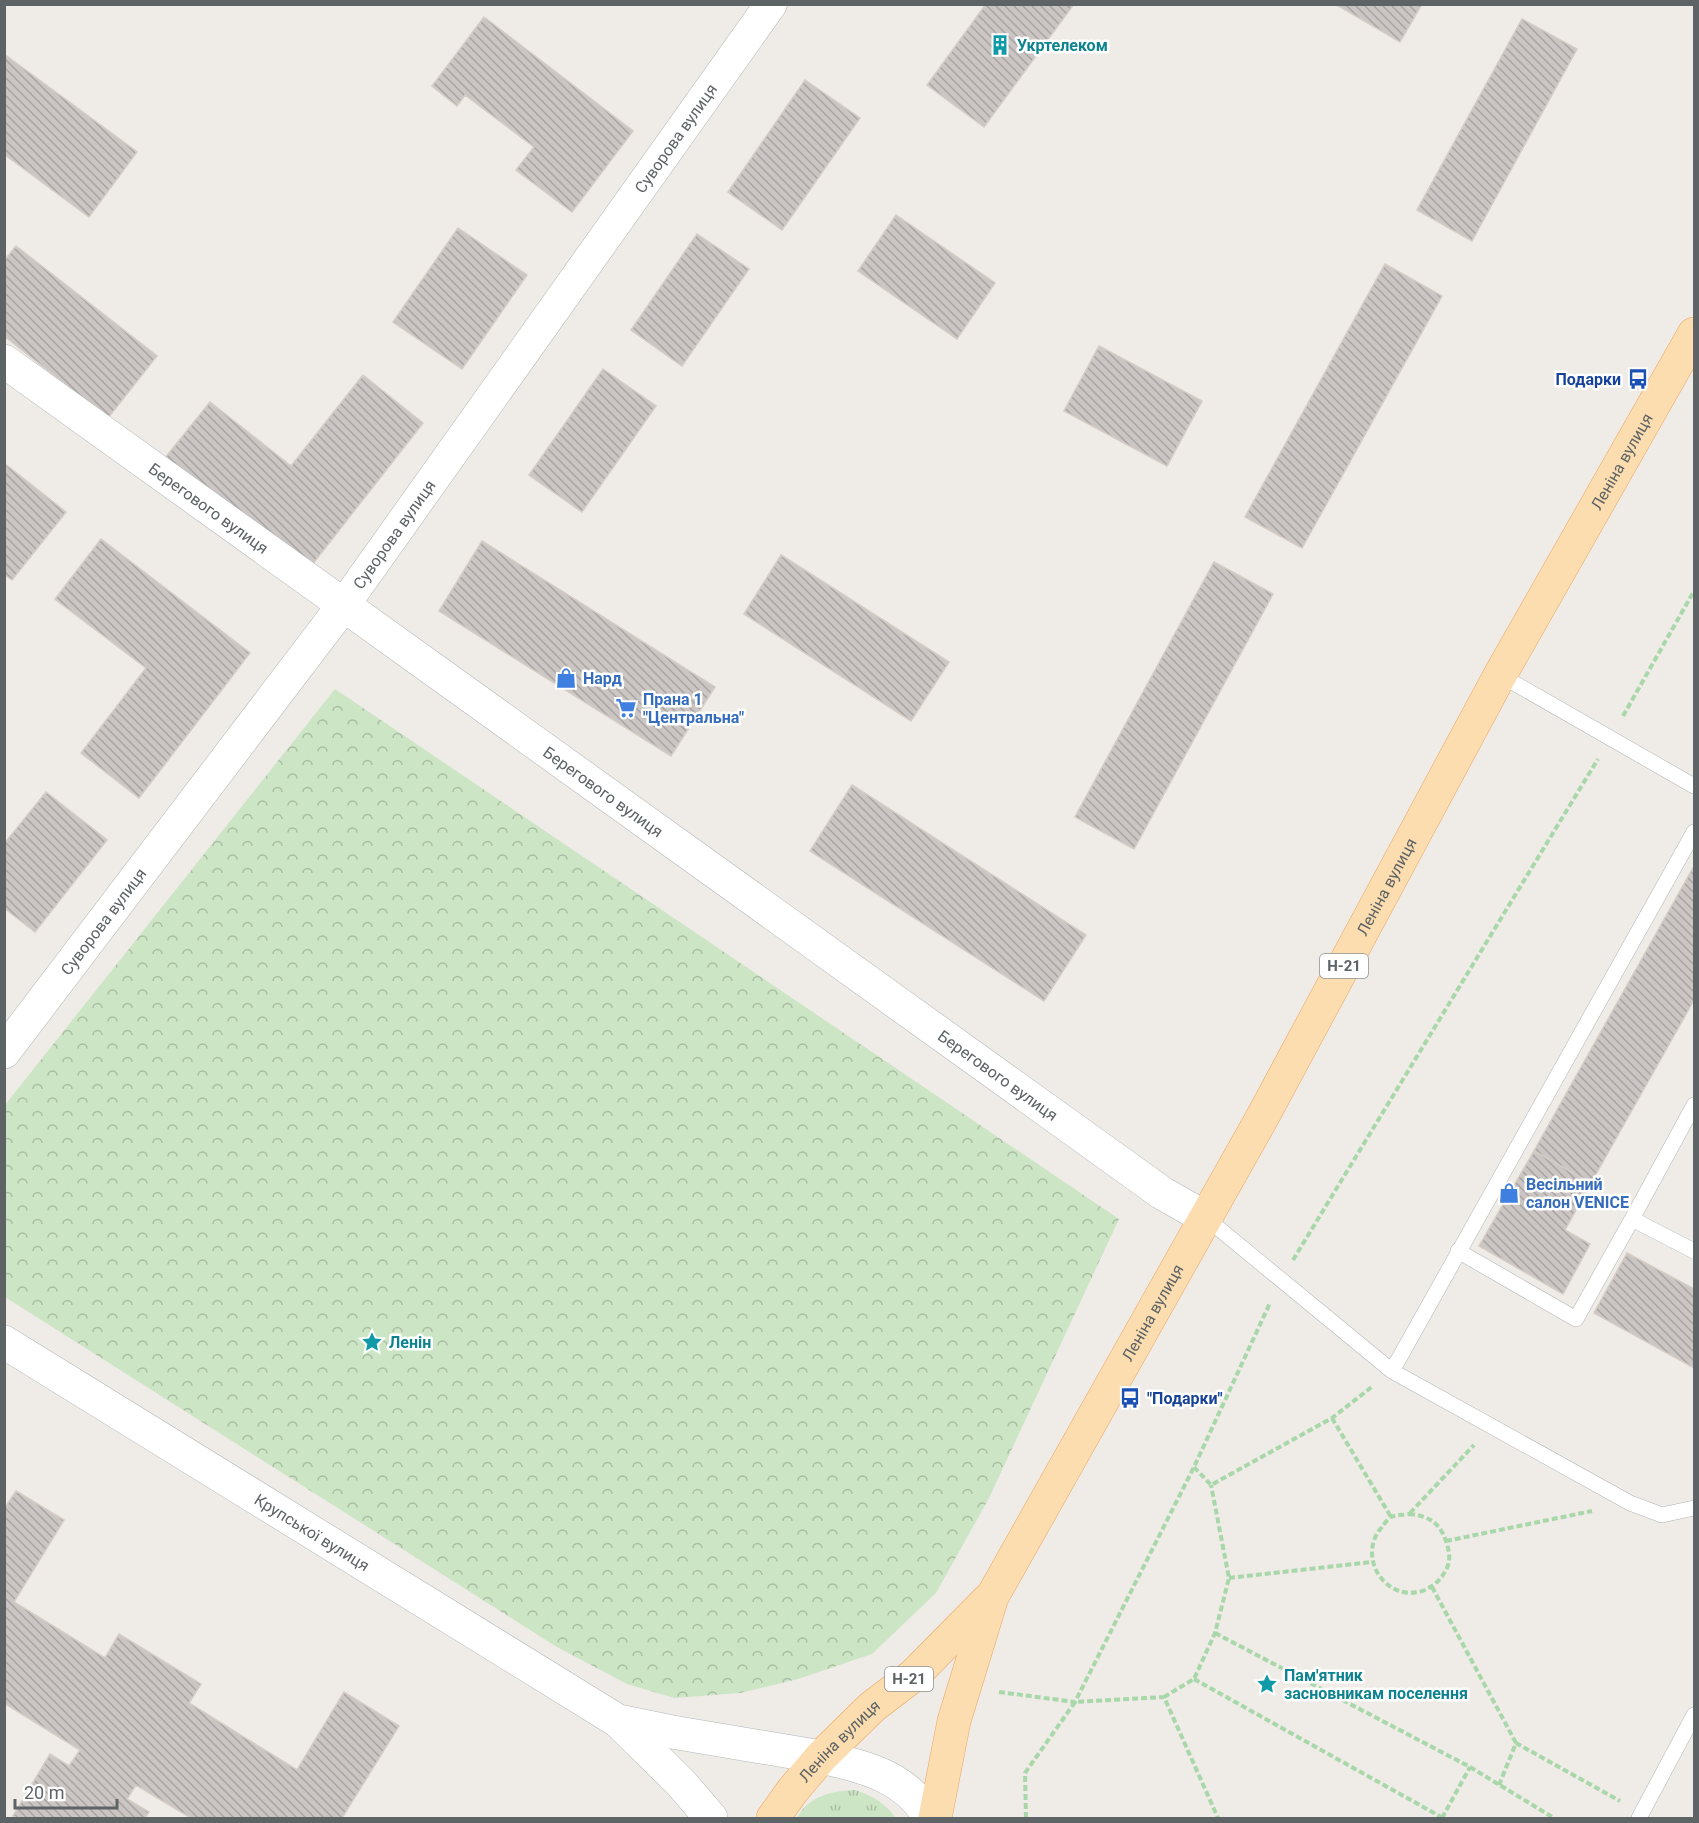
<svg xmlns="http://www.w3.org/2000/svg" width="1699" height="1823" font-family="Roboto,sans-serif">
	<style>
		.grass { fill: url(#grass-tufts) }
		.park { fill: url(#park-crowns) }
		.building { fill: url(#building-back-hatch); stroke: #d4ccc5; stroke-width: 1.5 }
		.lines { fill: none; stroke-linecap: round; stroke-linejoin: round }
		.service-casing { stroke: #b1b5b8; stroke-width: 16 }
		.minor-casing { stroke: #b1b5b8; stroke-width: 33 }
		.tertiary-casing { stroke: #b1b5b8; stroke-width: 34 }
		.secondary-casing { stroke: #b2b7ba; stroke-width: 34 }
		.primary-casing { stroke: #eba563; stroke-width: 34 }
		.path { stroke: #a8d7a9; stroke-width: 4; stroke-dasharray: 6 3; stroke-linecap: butt }
		.service { stroke: #fff; stroke-width: 15 }
		.minor { stroke: #fff; stroke-width: 32 }
		.tertiary { stroke: #fff; stroke-width: 33 }
		.secondary { stroke: #fff; stroke-width: 33 }
		.primary { stroke: #fbddaf; stroke-width: 33 }
		.labels { text-anchor: middle; stroke-width: 5; stroke-linejoin: round; paint-order: stroke }
		.shield { fill: #fff; stroke: #8e9294; stroke-width: 1.5 }
		.shield-label { font-size: 15px; font-weight: bold; fill: #5e6366 }
		.culture-label { font-size: 16px; font-weight: bold; fill: #0d838f; stroke: #fff; text-anchor: start }
		.street-label { font-size: 16px; fill: #5e6366; stroke: #fff }
		.transit-label { font-size: 16px; font-weight: bold; fill: #164399; stroke: #fff; text-anchor: end }
		.shop-label { font-size: 16px; font-weight: bold; fill: #366cbe; stroke: #fff; text-anchor: start }
	</style>
	<defs>
		<pattern id="grass-tufts" width="24" height="20" patternUnits="userSpaceOnUse" patternTransform="scale(1.5)"><rect width="24" height="20" fill="#cce5c4"/><path d="M3 7l-1-3M5 7V3M7 7l1-3M15 17l-1-3M17 17v-4M19 17l1-3" fill="none" stroke="#a9bda3"/></pattern>
		<pattern id="park-crowns" width="20" height="18" patternUnits="userSpaceOnUse" patternTransform="scale(1.5)"><rect width="20" height="18" fill="#cce5c4"/><path d="M2 6a3 3 0 1 1 6 0M12 15a3 3 0 1 1 6 0" fill="none" stroke="#a9bda3"/></pattern>
		<pattern id="building-back-hatch" width="6" height="6" patternUnits="userSpaceOnUse" patternTransform="scale(1.5)"><rect width="6" height="6" fill="#cbc6c4"/><path d="M-1 5l2 2M0 0l6 6M5-1l2 2" fill="none" stroke="#a8a4a3"/></pattern>
	</defs>
	<rect width="100%" height="100%" fill="#efebe6"/>
	<path class="grass" d="M855,1790C873,1796 885,1803 896,1818H797C809,1796 831,1791 855,1790Z"/>
	<path class="park" d="M335,689L1119,1219L989,1498L936,1593L872,1654L798,1679L740,1693L674,1698L627,1684L557,1647L5,1297V1105Z"/>
	<path class="building" d="M986,4H1074L984,127L927,85Z
		M1335,4H1422L1400,42Z
		M484,17L633,131L572,212L516,170L534,147L465,95L457,106L432,86Z
		M1522,19L1577,49L1472,241L1417,210Z
		M4,54L137,152L89,217L4,154Z
		M805,80L860,118L782,230L728,192Z
		M896,215L995,283L957,339L858,271Z
		M458,228L527,275L462,369L393,322Z
		M697,234L749,269L682,366L631,330Z
		M16,246L157,356L108,418L4,336V261Z
		M1385,264L1442,296L1302,548L1245,517Z
		M1099,346L1202,401L1167,466L1064,411Z
		M603,369L656,406L582,512L529,475Z
		M363,375L423,423L308,570L165,458L210,402L291,466Z
		M4,463L66,512L12,580L4,574Z
		M101,539L250,653L139,798L81,753L146,668L55,599Z
		M482,541L715,687L671,756L439,611Z
		M781,555L949,662L911,721L744,614Z
		M1214,562L1273,594L1134,849L1075,817Z
		M852,785L1086,935L1044,1001L810,851Z
		M46,792L107,840L35,932L4,908V844Z
		M1694,866V1000L1591,1183L1534,1151Z
		M1534,1151L1591,1183L1565,1230L1590,1244L1563,1294L1479,1246Z
		M1627,1253L1694,1289V1368L1594,1313Z
		M16,1491L64,1520L14,1602L105,1658L119,1634L201,1684L189,1703L297,1770L344,1692L399,1726L342,1818H191L136,1785L127,1799L149,1812L145,1818H17L13,1816L50,1754L69,1766L80,1750L4,1703V1509Z"/>
	<g class="lines">
		<g class="service-casing">
			<path id="service" d="M1500,675L1694,786
				M1694,1105L1632,1219L1694,1251
				M1206,1218L1392,1371L1630,1503L1662,1515L1694,1508
				M1458,1251L1576,1319L1632,1219
				M1392,1371L1694,832
				M1639,1818L1694,1715"/>
		</g>
		<g class="minor-casing">
			<g id="minor">
				<path id="s1" d="M343,606L771,4"/>
			</g>
		</g>
		<g class="tertiary-casing">
			<g id="tertiary">
				<path id="s2" d="M4,361L1162,1193L1206,1218"/>
				<path id="s3" d="M4,1052L343,606"/>
				<path d="M821,1757C865,1767 906,1776 930,1818"/>
			</g>
		</g>
		<g class="secondary-casing">
			<g id="secondary">
				<path id="s4" d="M4,1342L618,1721L681,1783L711,1818"/>
				<path d="M618,1721L672,1732L821,1757"/>
			</g>
		</g>
		<g class="primary-casing">
			<g id="primary">
				<path id="s5" d="M773,1818L793,1790L821,1757L872,1707L914,1675L988,1600"/>
				<path id="s6" d="M935,1818L954,1721L992,1597L1263,1116L1500,675L1694,334"/>
			</g>
		</g>
		<path class="path" d="M1623,716L1694,591
			M1293,1260L1598,759
			M1332,1418L1391,1517
			M1194,1467L1211,1485L1332,1418L1373,1386
			M1410,1513L1474,1445
			M1409,1514C1429,1516 1439,1522 1446,1541C1449,1551 1451,1558 1447,1568C1442,1578 1436,1585 1425,1590C1387,1605 1355,1557 1382,1527C1384,1524 1388,1519 1391,1517C1395,1515 1404,1515 1409,1514Z
			M1446,1541L1592,1511
			M1229,1578L1372,1562
			M1432,1587L1516,1743
			M1215,1633L1470,1767L1554,1818
			M1194,1679L1443,1818
			M999,1692L1075,1702L1194,1467L1270,1303
			M1164,1697L1194,1679L1215,1633L1229,1578L1211,1485
			M1499,1785L1516,1743L1620,1801
			M1026,1818L1025,1773L1075,1702L1164,1697L1218,1818
			M1442,1818L1470,1767"/>
		<use href="#service" class="service"/>
		<use href="#minor" class="minor"/>
		<use href="#tertiary" class="tertiary"/>
		<use href="#secondary" class="secondary"/>
		<use href="#primary" class="primary"/>
	</g>
	<defs>
		<g id="building-bare" transform="scale(1.62)"><path d="M-4-6H4V6H1V3H-1V6H-4ZM-2.5-4.3h1.7v1.8h-1.7ZM.8-4.3h1.7v1.8H.8ZM-2.5-1h1.7V.8h-1.7ZM.8-1h1.7V.8H.8Z" fill="#0f9aa8" stroke="#fff" stroke-width="2.5" paint-order="stroke"/></g>
		<g id="bus-bare" transform="scale(1.62)"><path d="M-5-6H5V4H4V6H2V4H-2V6H-4V4H-5ZM-3.5-4V0h7V-4ZM-3.5 1.2v1.5H-2V1.2ZM2 1.2v1.5H3.5V1.2Z" fill="#1a4fb4" stroke="#fff" stroke-width="2.5" paint-order="stroke"/></g>
		<g id="shop-bare" transform="scale(1.62)"><path d="M-5-2.5h2.3a2.7 3.5 0 0 1 5.4 0H5L5.5 6h-11ZM-1.5-2.5h3a1.5 2.3 0 0 0-3 0Z" fill="#3f7fe0" stroke="#fff" stroke-width="2.5" paint-order="stroke"/></g>
		<g id="supermarket-bare" transform="scale(1.62)"><path d="M-6-5.5h2.5l.6 2H6L4.5 2H-2.5L-4.4-4H-6ZM-1.5 3.2a1.3 1.3 0 1 0 .1 0ZM3 3.2a1.3 1.3 0 1 0 .1 0Z" fill="#3f7fe0" stroke="#fff" stroke-width="2.5" paint-order="stroke"/></g>
		<g id="sight-bare" transform="scale(1.62)"><path d="M0-6L1.8-2.2L6-1.7L2.9 1.2L3.7 5.4L0 3.3L-3.7 5.4L-2.9 1.2L-6-1.7L-1.8-2.2Z" fill="#0f9aa8" stroke="#fff" stroke-width="2.5" paint-order="stroke"/></g>
	</defs>
	<g fill-rule="evenodd">
		<use href="#building-bare" x="1000" y="45"/>
		<use href="#bus-bare" x="1638" y="379"/>
		<use href="#shop-bare" x="566" y="678"/>
		<use href="#supermarket-bare" x="626" y="708"/>
		<use href="#shop-bare" x="1509" y="1193"/>
		<use href="#sight-bare" x="372" y="1342"/>
		<use href="#bus-bare" x="1130" y="1398"/>
		<use href="#sight-bare" x="1267" y="1684"/>
	</g>
	<g class="labels">
		<g class="shield">
			<rect x="1320" y="954" width="48" height="24" rx="4.5"/>
			<rect x="885" y="1667" width="48" height="24" rx="4.5"/>
		</g>
		<g class="shield-label">
			<text x="1344" y="971">Н-21</text>
			<text x="909" y="1684">Н-21</text>
		</g>
		<g class="culture-label">
			<text x="1017" y="51">Укртелеком</text>
			<text x="389" y="1348">Ленін</text>
			<text x="1284" y="1681">Пам'ятник<tspan x="1284" dy="18">засновникам поселення</tspan></text>
		</g>
		<g class="street-label">
			<text dy="6" stroke="none"><textPath href="#s1" startOffset="574">Суворова вулиця</textPath></text>
			<text dy="6" stroke="none"><textPath href="#s6" startOffset="1527">Леніна вулиця</textPath></text>
			<text dy="6" stroke="none"><textPath href="#s2" startOffset="252">Берегового вулиця</textPath></text>
			<text dy="6" stroke="none"><textPath href="#s1" startOffset="88">Суворова вулиця</textPath></text>
			<text dy="6" stroke="none"><textPath href="#s2" startOffset="738">Берегового вулиця</textPath></text>
			<text dy="6" stroke="none"><textPath href="#s6" startOffset="1041">Леніна вулиця</textPath></text>
			<text dy="6" stroke="none"><textPath href="#s3" startOffset="164">Суворова вулиця</textPath></text>
			<text dy="6" stroke="none"><textPath href="#s2" startOffset="1224">Берегового вулиця</textPath></text>
			<text dy="6" stroke="none"><textPath href="#s6" startOffset="555">Леніна вулиця</textPath></text>
			<text dy="6" stroke="none"><textPath href="#s4" startOffset="362">Крупської вулиця</textPath></text>
			<text dy="6" stroke="none"><textPath href="#s5" startOffset="102">Леніна вулиця</textPath></text>
		</g>
		<g class="transit-label">
			<text x="1621" y="385">Подарки</text>
			<text x="1147" y="1404" text-anchor="start">"Подарки"</text>
		</g>
		<g class="shop-label">
			<text x="583" y="684">Нард</text>
			<text x="643" y="705">Прана 1<tspan x="643" dy="18">"Центральна"</tspan></text>
			<text x="1526" y="1190">Весільний<tspan x="1526" dy="18">салон VENICE</tspan></text>
		</g>
	</g>
	<rect width="1699" height="1823" fill="none" stroke="#5e6366" stroke-width="12"/>
	<path d="M15 1799v9h102v-9" fill="none" stroke="#5e6366" stroke-width="3"/>
	<text x="24" y="1799" font-size="18" fill="#5e6366" stroke="#ffffff" stroke-width="4.5" paint-order="stroke">20 m</text>
</svg>
